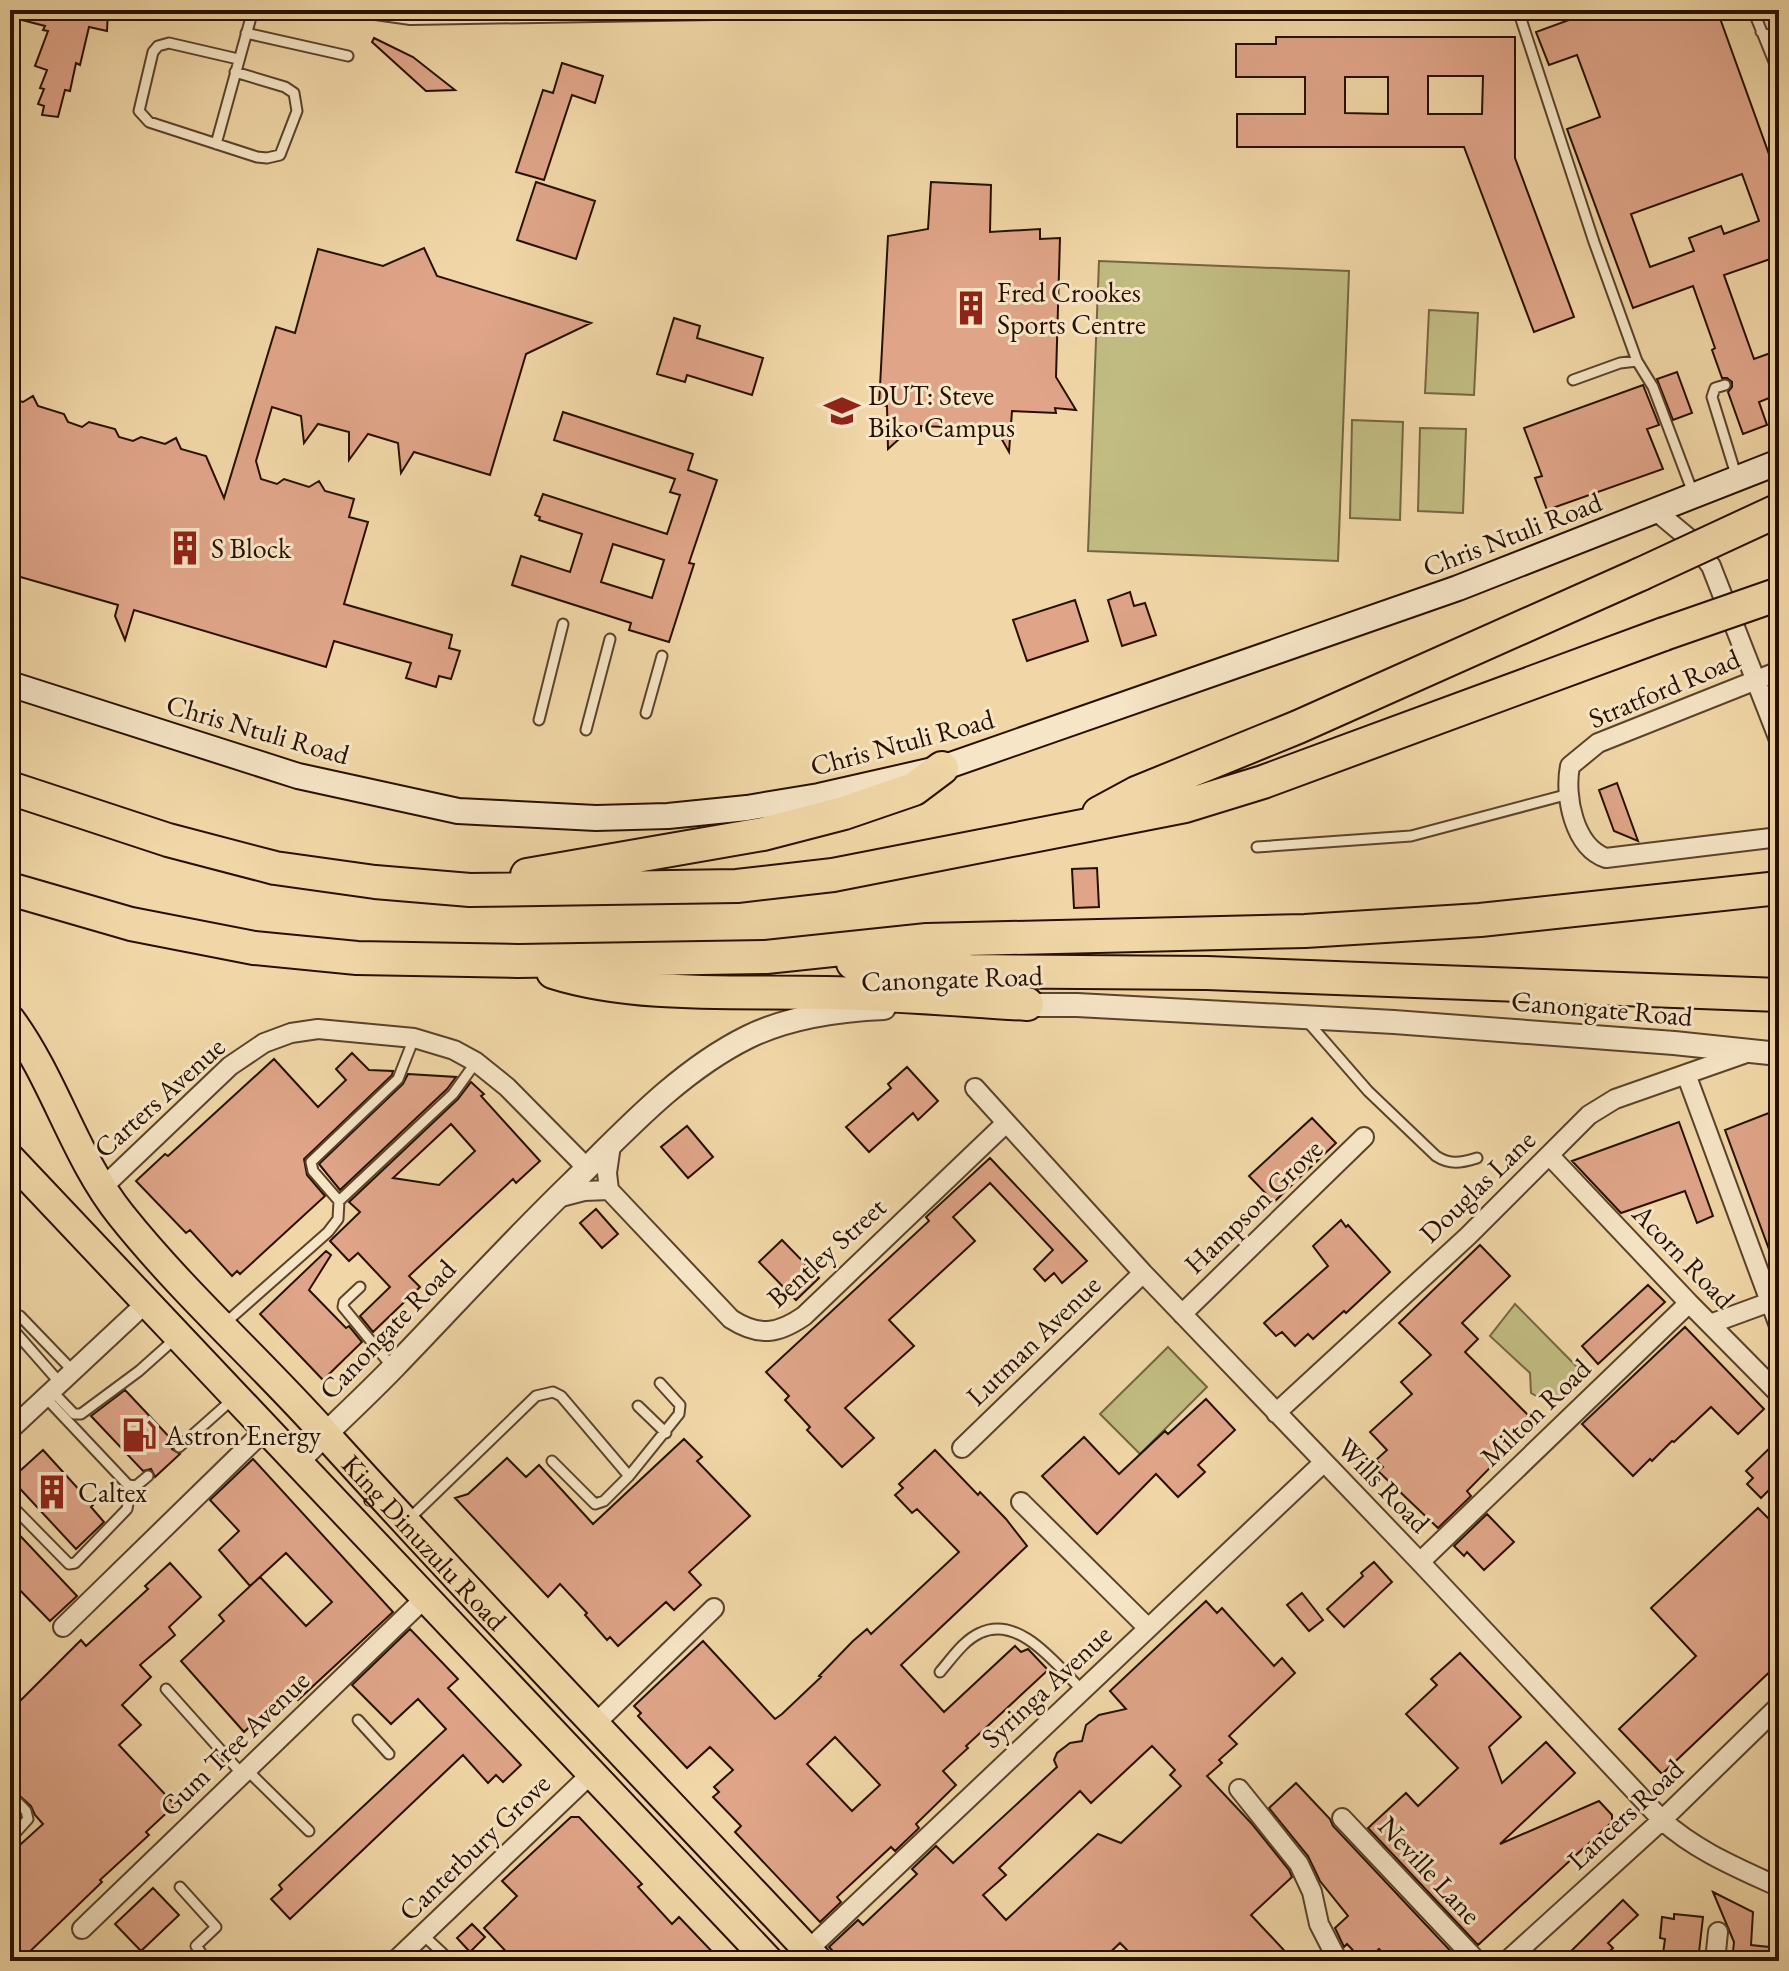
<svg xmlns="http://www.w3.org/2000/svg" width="1789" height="1971" font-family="'EB Garamond',serif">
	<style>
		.green { fill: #c1bc82; stroke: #746641; stroke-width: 2 }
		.building { fill: #e0a589; stroke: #281000; stroke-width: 2; fill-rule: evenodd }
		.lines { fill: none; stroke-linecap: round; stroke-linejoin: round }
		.service-casing { stroke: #5a422a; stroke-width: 13 }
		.minor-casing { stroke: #5a422a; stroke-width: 22 }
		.tertiary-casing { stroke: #5a422a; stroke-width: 26 }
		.secondary-casing { stroke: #281000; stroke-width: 28 }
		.primary-casing { stroke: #281000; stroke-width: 32 }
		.motorway-casing { stroke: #281000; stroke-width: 36 }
		.service { stroke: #f6e5c6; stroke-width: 9 }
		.minor { stroke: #f6e5c6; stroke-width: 18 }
		.tertiary { stroke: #f6e5c6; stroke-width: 22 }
		.secondary { stroke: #f6e5c6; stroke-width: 24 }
		.primary { stroke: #f1d7a7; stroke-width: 28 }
		.motorway { stroke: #f1d7a7; stroke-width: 32 }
		.motorway-bridge-casing { stroke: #281000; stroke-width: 36; stroke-linecap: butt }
		.motorway-bridge { stroke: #f1d7a7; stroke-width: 32 }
		.labels { text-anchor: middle; stroke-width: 6; stroke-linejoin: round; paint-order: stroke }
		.poi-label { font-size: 28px; fill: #281000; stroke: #f6e5c6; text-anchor: start }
		.street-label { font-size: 28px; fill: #281000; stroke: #f6e5c6 }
	</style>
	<rect width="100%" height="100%" fill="#f1d7a7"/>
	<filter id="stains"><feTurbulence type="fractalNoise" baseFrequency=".0025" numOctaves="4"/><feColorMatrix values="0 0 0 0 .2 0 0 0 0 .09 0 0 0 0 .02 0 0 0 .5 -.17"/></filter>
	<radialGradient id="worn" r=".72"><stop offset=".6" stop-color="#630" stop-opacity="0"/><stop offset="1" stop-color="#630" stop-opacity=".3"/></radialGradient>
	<path class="green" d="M1099,261L1349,271L1338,561L1088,551Z
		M1429,310L1478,313L1474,395L1425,393Z
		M1352,420L1403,422L1400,520L1350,518Z
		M1420,428L1466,429L1463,513L1418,511Z
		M1515,1304L1586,1376L1552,1405L1531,1393L1530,1373L1490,1336Z
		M1168,1347L1207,1387L1140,1454L1100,1414Z"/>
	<path class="building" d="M10,10H108L107,31L89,27L80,65L76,63L70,91L65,90L58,117L42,115L44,106L38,104L44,89L40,88L47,70L35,66L48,31L43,30L45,26L10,17Z
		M1596,10H1717L1779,182V256L1724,275L1754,359L1779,350V394L1759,402L1767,425L1743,434L1728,392L1732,387V382L1727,378H1722L1712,350L1715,348L1693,286L1633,308L1567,129L1600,117L1577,55L1549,65L1536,32ZM1742,174L1759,221L1724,234L1721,226L1689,238L1694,251L1650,267L1631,214Z
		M1276,37H1515V158L1574,317L1534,332L1464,147H1237V114H1305V77H1236V44H1276ZM1428,76H1483L1482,114H1428ZM1345,77H1388V114L1345,113Z
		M374,38L413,57L455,90L426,91L372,42Z
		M562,63L603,76L595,103L572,95L544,180L516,172L543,90L553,93Z
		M536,182L595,201L576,259L517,240Z
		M931,182L991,185L990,232L1040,229V239L1060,238L1056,377L1076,410L1055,408L1056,413L1012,411L1009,452L996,429L921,426V431L910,429L888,449L887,406L879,405L888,236L928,229Z
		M424,248L437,276L591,323L526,354L490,475L414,452L401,473L398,443L368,434L349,460V432L318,424L304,443L301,416L272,407L256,461L261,479L277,484L284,479L309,487L319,481L325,491L354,499L349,517L368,522L344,604L452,635L449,648L460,651L451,679L439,676L436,687L406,678L411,663L334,641L326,667L134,610L125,640L115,616L118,605L10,574V398L23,402L33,396L38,406L64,414L68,422L82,427L89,422L115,429L119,437L133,441L141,437L165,444L176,438L181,449L206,456L224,498L276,327L295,333L318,249L383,266Z
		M674,318L700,326L697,338L763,358L752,395L687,375L685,382L657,374Z
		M1677,372L1692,413L1673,420L1657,379Z
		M1643,385L1659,425L1647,429L1663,469L1547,510L1535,478L1542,476L1524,428Z
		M563,412L693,454L688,470L717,480L689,563L694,564L669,642L629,630L631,623L512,585L521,556L570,572L582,534L539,520L540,517L535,515L543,494L667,534L680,495L670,492L675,479L554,440ZM613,544L664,560L652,598L601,582Z
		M1130,592L1134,606L1145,603L1156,635L1122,646L1108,600Z
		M1075,600L1088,641L1027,661L1013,620Z
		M1617,783L1638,841L1614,831L1599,790Z
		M1097,868L1099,907L1074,908L1072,869Z
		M352,1053L369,1070L393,1071L392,1075L304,1159L307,1175L325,1196L240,1274L237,1271L232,1276L190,1230L186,1233L136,1181L165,1154L168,1156L274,1059L318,1107L346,1080L336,1069Z
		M907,1067L938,1101L918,1120L913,1113L869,1152L846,1127L891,1088L888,1084Z
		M408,1074L456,1077L447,1089L340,1190L319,1164L403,1084Z
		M471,1082L484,1094L481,1096L540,1161L516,1183L513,1179L409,1276L420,1287L373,1332L360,1316L390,1287L358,1253L349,1261L330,1241L360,1212L349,1202L458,1099ZM451,1124L475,1151L439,1185L393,1178Z
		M1779,1109V1271H1777L1725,1130Z
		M1312,1118L1336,1143L1274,1202L1249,1176Z
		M1679,1122L1713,1216L1697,1223L1685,1191L1621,1213L1572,1161Z
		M687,1126L713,1157L688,1178L661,1147Z
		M990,1158L1087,1261L1062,1283L1054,1273L1045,1281L1034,1269L1053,1250L990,1183L953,1217L975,1241L889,1320L914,1346L845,1408L874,1438L842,1467L807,1430L810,1427L785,1400L789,1396L766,1372L929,1221L926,1217Z
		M596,1209L618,1234L602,1248L580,1223Z
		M1341,1220L1346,1227L1348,1225L1390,1272L1346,1313L1344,1311L1313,1339L1308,1334L1295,1346L1282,1332L1276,1336L1264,1323L1328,1266L1313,1246Z
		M782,1240L819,1278L796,1300L759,1262Z
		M1480,1245L1510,1276L1462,1323L1478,1339L1465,1352L1535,1422L1467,1491L1471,1496L1438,1528L1378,1471L1383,1467L1376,1460L1387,1450L1370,1432L1412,1394L1401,1382L1431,1355L1399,1323Z
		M326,1251L331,1255L309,1290L346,1328L349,1326L362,1342L323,1380L260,1314Z
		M1648,1285L1665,1302L1598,1364L1582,1346Z
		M1685,1327L1764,1409L1738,1434L1711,1407L1674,1442L1672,1441L1652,1461L1650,1459L1633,1476L1582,1424Z
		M125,1390L174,1442L172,1449L180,1454L155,1477L151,1469L143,1471L91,1416Z
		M1206,1399L1235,1430L1198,1465L1205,1472L1178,1497L1156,1474L1097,1534L1042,1476L1084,1437L1119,1474L1165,1431L1168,1434Z
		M684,1439L702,1457L697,1461L750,1516L689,1572L701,1585L674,1610L666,1602L618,1646L610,1637L607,1640L585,1615L587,1613L560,1584L548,1597L455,1498L468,1494L507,1458L526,1477L539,1465L593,1524Z
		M1779,1439V1480L1761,1498L1747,1484L1753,1478L1746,1471Z
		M43,1450L93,1505L91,1507L104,1522L76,1549L11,1479Z
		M935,1450L978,1495L980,1492L1006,1519L1027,1546L901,1665L944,1712L1015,1646L1021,1652L1028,1649L1048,1670L966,1746L968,1748L943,1771L956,1785L916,1824L919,1828L895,1851L891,1847L837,1897L841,1902L820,1922L735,1832L741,1826L713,1797L719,1792L714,1787L733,1770L710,1747L687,1768L638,1716L641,1713L634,1706L703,1641L775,1719L782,1714L821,1677L819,1676L853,1641L867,1629L871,1634L959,1552L917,1509L912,1513L895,1495L903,1488L899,1484ZM835,1737L880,1785L852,1811L807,1764Z
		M253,1459L393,1612L298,1700L289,1690L244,1732L181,1661L224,1621L219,1615L260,1577L306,1626L332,1602L286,1553L250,1586L219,1550L239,1531L210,1500Z
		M1758,1508L1779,1529V1663L1662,1774L1619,1729L1696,1656L1651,1608Z
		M1487,1514L1514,1542L1484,1570L1467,1552L1464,1556L1454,1546Z
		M10,1525L77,1596L50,1621L10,1580Z
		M1374,1562L1392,1582L1344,1627L1327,1609L1363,1576L1361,1573Z
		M170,1563L201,1597L169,1627L175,1635L140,1665L151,1677L122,1705L141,1725L119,1745L175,1805L146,1832L149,1835L100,1880L102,1882L20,1961H10V1854L43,1824L35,1815L31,1806L10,1787V1711L81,1640L86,1646L148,1589L145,1586Z
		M1302,1593L1323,1620L1309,1631L1287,1605Z
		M1206,1601L1217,1613L1222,1608L1274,1666L1282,1658L1295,1673L1229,1736L1237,1744L1219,1760L1222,1763L1207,1776L1252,1824L1289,1870L1292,1877L1251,1915L1294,1961H1138L1120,1943L1101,1961H842L829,1947L858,1920L863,1925L917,1874L912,1869L936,1846L953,1863L1057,1767L1054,1760L1057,1753L1070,1743L1082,1741L1086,1725L1099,1715L1126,1709L1110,1691ZM1152,1746L1175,1770L1170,1775L1181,1786L1121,1843L1098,1834L1006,1920L983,1895L1006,1875L999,1868L1080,1791L1091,1803Z
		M410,1629L458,1679L448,1688L521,1765L503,1782L496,1775L488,1783L463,1755L290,1919L271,1899L282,1889L279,1885L446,1729L418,1699L391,1724L352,1685Z
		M1460,1653L1521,1717L1489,1747L1502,1783L1546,1742L1575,1773L1500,1844L1599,1801L1612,1815V1822L1478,1945L1368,1828L1406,1793L1418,1806L1458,1768L1406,1714L1437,1685L1431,1679Z
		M1296,1783L1330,1819L1333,1826L1460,1961H1390L1379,1949L1367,1961H1363L1347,1944L1344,1947L1335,1928L1348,1916L1320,1881L1308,1856L1269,1808Z
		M571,1817H579L642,1884L638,1887L672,1924L679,1917L721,1961H515L484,1928L517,1896L502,1881Z
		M153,1888L179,1915L141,1951L115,1924Z
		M1713,1892L1753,1912L1751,1945L1779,1948V1961H1732L1734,1942Z
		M1623,1900L1638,1915L1608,1943L1613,1948L1600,1961H1561Z
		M1674,1914L1703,1917L1698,1961H1662L1665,1939L1660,1938L1662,1917L1674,1919Z
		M472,1924L485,1937L470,1952L457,1938Z"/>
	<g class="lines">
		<g class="service-casing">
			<path id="service" d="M1518,10L1594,242L1637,361
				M1753,10L1779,74
				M1761,32L1779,40
				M246,33L348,56
				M235,72L285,87L294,93L297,111L280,155L267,158L257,157L149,122L139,111L153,52L158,46L169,43L238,59
				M216,144L253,10
				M1573,380L1620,363L1637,361L1653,387L1693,493
				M1725,385L1715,388L1712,397L1737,478
				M646,713L662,656
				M539,720L563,624
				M586,730L610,639
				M1257,847L1411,836L1569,794
				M1307,1021L1368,1091L1436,1156C1450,1165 1461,1163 1477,1158
				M339,1201L453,1094L476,1062
				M360,1287L344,1302L343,1307L393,1368
				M20,1316L73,1371
				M223,1325L328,1232L338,1219L339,1201L313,1171L311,1162L398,1079L414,1038
				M10,1326L60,1383
				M52,1391L74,1414H81L139,1371L176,1338
				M46,1398L128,1485L136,1486L148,1476
				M638,1406L666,1433
				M179,1447L234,1398
				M552,1461L595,1504L604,1501L629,1476
				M10,1504L69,1564L75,1563L127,1509L131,1486
				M408,1520L536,1396L553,1392L561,1396L629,1476L679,1414L680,1405L660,1383
				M940,1672C952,1658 964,1640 980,1633C1020,1614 1058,1667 1082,1690
				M166,1689L242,1774
				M358,1720L389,1754
				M247,1770L309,1831
				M10,1794L26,1811L28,1819L10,1839
				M180,1887L216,1927L196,1946L207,1961
				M422,1934L451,1961"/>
		</g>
		<g class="minor-casing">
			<path id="minor" d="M376,10L411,15L715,10
				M1656,511L1692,541L1711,566L1779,740
				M1779,671L1598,743L1570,766C1564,796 1574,847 1606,858L1779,837
				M1686,1074L1779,1326
				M975,1088L1143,1273L1420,1562L1662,1820C1696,1851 1738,1868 1779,1887
				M611,1145L607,1173L609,1190L731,1319C759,1337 778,1334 804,1316L1006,1123
				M1549,1155L1689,1303L1779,1394
				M102,1188L230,1066L264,1043L291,1033L318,1029L414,1038L454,1050L476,1062L507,1087L587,1168
				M557,1198L584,1191L609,1190
				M1182,1314L1364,1137
				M1710,1324L1770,1302
				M1276,1413L1468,1236L1589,1115L1615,1099L1749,1052
				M10,1430L146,1303
				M962,1448L1143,1273
				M1021,1502L1148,1628
				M1420,1562L1689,1303
				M63,1627L267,1428
				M596,1723L714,1608
				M1239,1789L1299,1864L1312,1892L1319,1924L1338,1961
				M1342,1818L1477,1961
				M82,1929L426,1597
				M808,1950L1323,1463
				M395,1961L592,1773
				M1507,1961L1662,1820L1779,1706
				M1715,1961L1718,1932"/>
		</g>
		<g class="tertiary-casing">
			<path id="tertiary" d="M1014,1005H1077L1394,1022L1674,1043L1779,1054
				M298,1461C330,1429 363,1399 394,1367C453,1306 510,1243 571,1184C625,1131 679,1071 748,1037C789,1017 838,1010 884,1008"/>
		</g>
		<g class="secondary-casing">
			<path id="secondary" d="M10,684L298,776L458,811L596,818L668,816L747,808L819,796L942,768L1458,588L1779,462"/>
		</g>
		<g class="primary-casing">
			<g id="primary">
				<path id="s1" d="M10,1019C55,1080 74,1156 121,1215C184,1294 259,1360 326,1435C487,1613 654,1786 818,1961"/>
				<path d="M10,1158L769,1961"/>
			</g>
		</g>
		<g class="motorway-casing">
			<path id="motorway" d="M10,788L168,840L275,868L375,882L470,890L737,886L833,875L1185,806L1263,782L1664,634
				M1099,813L1136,793L1298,727L1641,574
				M527,875L763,834L844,813L914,789L942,768
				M10,889L131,924L254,948L357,958L518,961L766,957L927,940L1305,931L1480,920L1779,888
				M853,963L970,971L1207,973L1779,995
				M553,972C635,998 739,991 826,993C893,994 960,1000 1027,1004"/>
		</g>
		<use href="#service" class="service"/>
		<use href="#minor" class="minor"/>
		<use href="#tertiary" class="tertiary"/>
		<use href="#secondary" class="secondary"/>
		<use href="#primary" class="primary"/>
		<use href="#motorway" class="motorway"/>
		<g class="motorway-bridge-casing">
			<path id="motorway-bridge" d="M1641,574L1779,510
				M1664,634L1779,594"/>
		</g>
		<use href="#motorway-bridge" class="motorway-bridge"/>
	</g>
	<defs>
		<g id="building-bare" transform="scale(2.76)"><path d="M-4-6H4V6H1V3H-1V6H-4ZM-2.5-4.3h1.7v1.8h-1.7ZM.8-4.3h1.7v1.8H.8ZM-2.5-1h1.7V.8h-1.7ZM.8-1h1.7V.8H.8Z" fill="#8f2418" stroke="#f6e5c6" stroke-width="2.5" paint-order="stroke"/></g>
		<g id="university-bare" transform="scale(2.76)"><path d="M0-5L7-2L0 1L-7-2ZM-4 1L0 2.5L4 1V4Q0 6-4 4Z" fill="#8f2418" stroke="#f6e5c6" stroke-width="2.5" paint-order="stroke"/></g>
		<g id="fuel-bare" transform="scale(2.76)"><path d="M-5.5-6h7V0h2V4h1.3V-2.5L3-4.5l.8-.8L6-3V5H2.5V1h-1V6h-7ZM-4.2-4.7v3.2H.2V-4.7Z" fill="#8f2418" stroke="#f6e5c6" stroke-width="2.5" paint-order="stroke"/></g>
	</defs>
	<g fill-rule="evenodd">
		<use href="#building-bare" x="971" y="308"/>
		<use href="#university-bare" x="842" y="411"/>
		<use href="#building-bare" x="185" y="548"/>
		<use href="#fuel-bare" x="139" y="1435"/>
		<use href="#building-bare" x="52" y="1492"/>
	</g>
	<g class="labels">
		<g class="poi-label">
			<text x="997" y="302">Fred Crookes<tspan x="997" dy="32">Sports Centre</tspan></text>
			<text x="868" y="405">DUT: Steve<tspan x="868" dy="32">Biko Campus</tspan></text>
			<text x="211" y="558">S Block</text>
			<text x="165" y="1445">Astron Energy</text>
			<text x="78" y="1502">Caltex</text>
		</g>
		<g class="street-label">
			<text transform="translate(1512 534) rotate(-21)" y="10">Chris Ntuli Road</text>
			<text transform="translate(1664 688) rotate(-23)" y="10">Stratford Road</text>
			<text transform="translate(258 729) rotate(16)" y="10">Chris Ntuli Road</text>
			<text transform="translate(902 742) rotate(-15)" y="10">Chris Ntuli Road</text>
			<text transform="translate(952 978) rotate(-2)" y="10">Canongate Road</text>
			<text transform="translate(1602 1008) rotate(5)" y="10">Canongate Road</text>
			<text transform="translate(159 1097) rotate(-42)" y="10">Carters Avenue</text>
			<text transform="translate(1477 1186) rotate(-44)" y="10">Douglas Lane</text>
			<text transform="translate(1253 1206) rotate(-44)" y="10">Hampson Grove</text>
			<text transform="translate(826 1252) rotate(-42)" y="10">Bentley Street</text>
			<text transform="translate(1684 1256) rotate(46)" y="10">Acorn Road</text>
			<text transform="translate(387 1329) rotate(-46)" y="10">Canongate Road</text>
			<text transform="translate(1033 1340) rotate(-44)" y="10">Lutman Avenue</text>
			<text transform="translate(1535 1412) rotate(-44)" y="10">Milton Road</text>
			<text transform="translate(1384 1485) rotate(46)" y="10">Wills Road</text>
			<text dy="10" stroke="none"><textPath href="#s1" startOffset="672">King Dinuzulu Road</textPath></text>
			<text transform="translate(1046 1686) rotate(-43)" y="10">Syringa Avenue</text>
			<text transform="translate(234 1743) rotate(-44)" y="10">Gum Tree Avenue</text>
			<text transform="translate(1625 1814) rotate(-43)" y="10">Lancers Road</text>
			<text transform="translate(474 1847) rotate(-44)" y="10">Canterbury Grove</text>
			<text transform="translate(1430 1870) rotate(47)" y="10">Neville Lane</text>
		</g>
	</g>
	<rect width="1789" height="1971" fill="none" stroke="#f1d7a7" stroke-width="40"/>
	<rect x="12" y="12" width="1765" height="1947" fill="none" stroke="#281000" stroke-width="4"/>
	<rect x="20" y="20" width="1749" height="1931" fill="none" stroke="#281000" stroke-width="2"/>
	<rect width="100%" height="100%" filter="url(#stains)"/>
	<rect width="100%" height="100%" fill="url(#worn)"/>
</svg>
